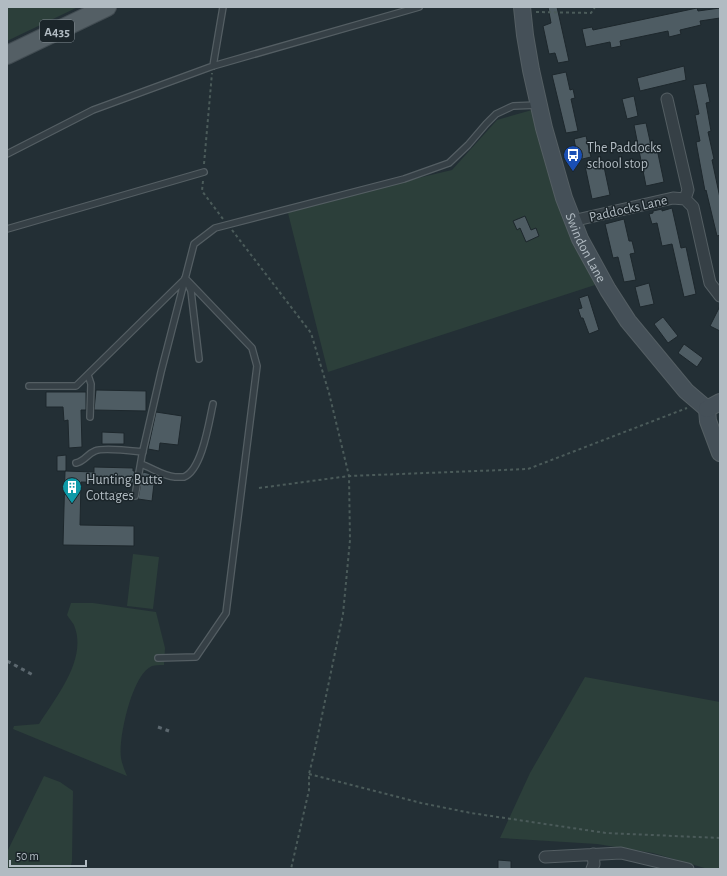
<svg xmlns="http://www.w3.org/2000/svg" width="727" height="876" font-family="'Alegreya Sans',sans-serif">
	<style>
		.green { fill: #2c3f3a }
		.building { fill: #4e5c63; stroke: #1d272c }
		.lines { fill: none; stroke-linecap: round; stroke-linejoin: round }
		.lane-casing { stroke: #545e63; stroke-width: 8 }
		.street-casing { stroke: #545e63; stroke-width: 13 }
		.secondary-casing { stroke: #545e63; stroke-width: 18 }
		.primary-casing { stroke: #424c52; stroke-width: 20 }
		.path { stroke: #4b5b5a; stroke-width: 2; stroke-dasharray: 3 3; stroke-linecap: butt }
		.lane { stroke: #364046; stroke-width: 5.5 }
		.street { stroke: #364046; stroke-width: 11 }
		.secondary { stroke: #455058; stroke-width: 16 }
		.primary { stroke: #545f65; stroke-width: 18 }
		.rail { stroke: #5c686f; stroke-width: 3; stroke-dasharray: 4 4; stroke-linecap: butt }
		.labels { text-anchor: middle; stroke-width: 3; stroke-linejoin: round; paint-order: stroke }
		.shield { fill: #1b252a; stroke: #848e94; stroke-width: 1 }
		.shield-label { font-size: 13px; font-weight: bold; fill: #b1bbc2 }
		.poi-label { font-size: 14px; fill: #b1bbc2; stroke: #1b252a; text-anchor: start }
		.street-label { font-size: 14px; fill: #b1bbc2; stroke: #1b252a }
	</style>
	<rect width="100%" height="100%" fill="#232f35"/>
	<path class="green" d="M7,7H78L7,41Z
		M532,110L595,285L328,372L287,209L452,170L497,120Z
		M133,554L159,557L153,609L127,606Z
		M71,603H93L156,612L165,648L164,665C160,665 155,665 152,666C132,674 118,739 121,758C122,764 125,771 127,776L13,729L14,726L39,724C56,697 88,659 74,625C72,622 69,618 67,615Z
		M585,677L720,702V867L716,869H708L653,853L597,844L500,838L530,773Z
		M44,776L60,782L73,791L72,861L70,869H7V852Z"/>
	<path class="building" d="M548,7H557L569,61L558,63L555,53L549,54L543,26L551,23Z
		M697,8L698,11L720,8V18L700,21L701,25L680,30L681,34L669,37L668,31L620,41L621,46L611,48L610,42L586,47L582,29L592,27L593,30Z
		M684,66L686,80L640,91L637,78Z
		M566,72L570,90L573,89L575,98L571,99L578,131L566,133L552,75Z
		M706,83L710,102L706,103L711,131L708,132L714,159L712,160L720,198V235L717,236L706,190L705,191L696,142L700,141L695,115L699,114L693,85Z
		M634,96L638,116L627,119L622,99Z
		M646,123L652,150L657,149L664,182L646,186L634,125Z
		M586,136L591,157L578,160L574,139Z
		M603,162L610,195L592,199L585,166Z
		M672,208L681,248L686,247L696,294L684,297L672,244L662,246L657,223L652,224L649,214L653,213V211L662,209V211Z
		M525,216L531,230L536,228L539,236L526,242L520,228L517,230L513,221Z
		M624,219L629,241H632L635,253L630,254L636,280L624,282L618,257L613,258L605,224Z
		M649,283L654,304L640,307L635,287Z
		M588,295L599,330L589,334L583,318H581L578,309L582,308L579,298Z
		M720,306V331L710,326Z
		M663,317L678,336L668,343L654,324Z
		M684,344L703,358L697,367L678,353Z
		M96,390L146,391V411L94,410Z
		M46,392H86V410H81L82,447L69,448L68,420L64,421L63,407H46Z
		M156,412L182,416L178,445L160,443L159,451L148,449Z
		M102,432L124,433V444H102Z
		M66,455V471H57V456Z
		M94,467L133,468V471H135L133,483L81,482L80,525L134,526V546L63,545L65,471L94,472Z
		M143,472L155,475L152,501L138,499Z
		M498,860L511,861V869H498Z"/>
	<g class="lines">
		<g class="lane-casing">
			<path id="lane" d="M213,66L223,7
				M7,154L93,110L213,66L419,7
				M7,229L204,172
				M187,282L191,291L199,359
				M88,375L91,384L90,417
				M29,386H76L185,279
				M76,463C85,461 87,454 95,451C103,447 133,451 143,452
				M141,464C152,468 163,476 175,477C177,477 182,477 184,477C202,470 209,422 213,404
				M101,496H135L142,455L161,372L194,244L215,228L404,179L449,163L468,145L486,124L496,114L513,106L538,105
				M158,658L196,657L226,613L257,366L252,348L185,278"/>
		</g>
		<g class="street-casing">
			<path id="street" d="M667,99L688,190L685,199
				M572,221L673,198L685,199L693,207L710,283L720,296
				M545,857L621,853L688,869
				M592,869L594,864L593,854"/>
		</g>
		<g class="secondary-casing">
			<g id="secondary">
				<path id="s1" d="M522,7L525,35L531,70L544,128L564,198L580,239L608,290L628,321L686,391L707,409"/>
				<path d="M707,409L708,421L720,453"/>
				<path d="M707,409L720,402"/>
			</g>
		</g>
		<g class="primary-casing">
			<path id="primary" d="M7,55L107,7"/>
		</g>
		<path class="path" d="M536,12L591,13L595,7
			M204,164L212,73
			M203,181L202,191L223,219
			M232,230L311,333L329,393L349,476L350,540L343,614L314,754L309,774V790L291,869
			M259,488L349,476L528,469L687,408
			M309,774L421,803L471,813L606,833L720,838"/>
		<use href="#lane" class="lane"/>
		<use href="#street" class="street"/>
		<use href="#secondary" class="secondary"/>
		<use href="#primary" class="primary"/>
		<path class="rail" d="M7,661L35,676
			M158,727L169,731"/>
	</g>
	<defs>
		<g id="bus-pin" transform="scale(1)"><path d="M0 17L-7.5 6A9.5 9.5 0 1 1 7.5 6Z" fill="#1a4fb4" stroke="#1b252a"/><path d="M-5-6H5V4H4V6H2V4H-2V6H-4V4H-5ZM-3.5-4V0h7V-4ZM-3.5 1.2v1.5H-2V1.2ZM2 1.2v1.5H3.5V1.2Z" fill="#fff"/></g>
		<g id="building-pin" transform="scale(1)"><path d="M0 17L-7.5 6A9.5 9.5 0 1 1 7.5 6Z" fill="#0f9aa8" stroke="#1b252a"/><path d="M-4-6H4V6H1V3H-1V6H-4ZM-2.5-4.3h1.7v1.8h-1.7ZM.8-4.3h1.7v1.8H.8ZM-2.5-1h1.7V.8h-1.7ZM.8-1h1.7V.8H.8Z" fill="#fff"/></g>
	</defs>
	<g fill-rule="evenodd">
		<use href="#bus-pin" x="573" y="155"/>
		<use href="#building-pin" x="72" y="487"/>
	</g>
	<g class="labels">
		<rect class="shield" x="40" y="20" width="34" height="22" rx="3"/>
		<g class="shield-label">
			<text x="57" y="36">A435</text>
		</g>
		<g class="poi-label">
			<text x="587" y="152">The Paddocks<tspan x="587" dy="16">school stop</tspan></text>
			<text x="86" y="484">Hunting Butts<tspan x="86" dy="16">Cottages</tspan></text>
		</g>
		<g class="street-label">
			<text transform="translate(628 208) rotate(-13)" y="5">Paddocks Lane</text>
			<text dy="5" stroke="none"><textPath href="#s1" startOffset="250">Swindon Lane</textPath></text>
		</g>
	</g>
	<rect width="727" height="876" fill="none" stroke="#b1bbc2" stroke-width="16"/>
	<path d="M10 860v6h76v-6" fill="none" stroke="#b1bbc2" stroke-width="2"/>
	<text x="16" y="860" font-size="12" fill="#b1bbc2" stroke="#1b252a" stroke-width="3" paint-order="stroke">50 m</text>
</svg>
